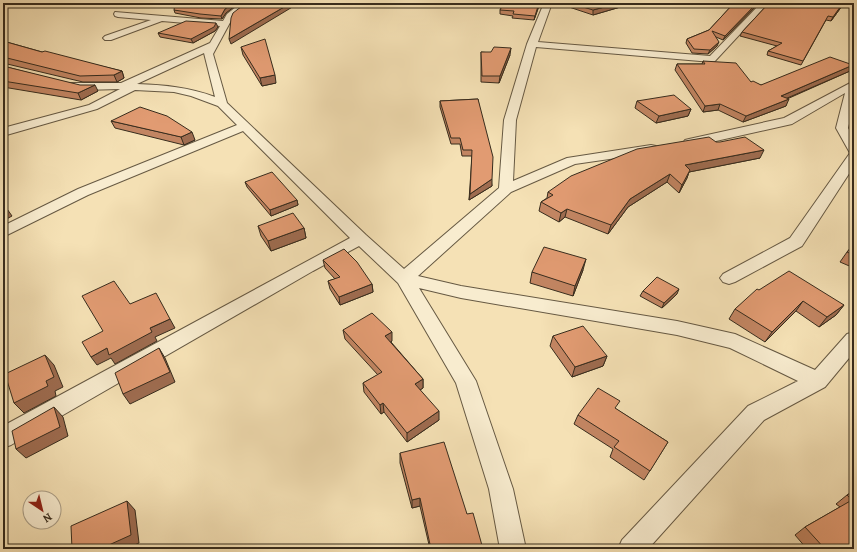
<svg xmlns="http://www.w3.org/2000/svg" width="857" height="552" font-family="Alegreya,serif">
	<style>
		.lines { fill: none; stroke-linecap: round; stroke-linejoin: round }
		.street-casing { stroke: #665943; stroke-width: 2 }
		.street { fill: #f8eccf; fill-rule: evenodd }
		.wall { fill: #c28562; stroke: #372c1d }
		.shaded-wall { fill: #9e6c50; stroke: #372c1d }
		.building { fill: #e19b72; stroke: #372c1d }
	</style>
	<rect width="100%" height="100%" fill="#f5e1b5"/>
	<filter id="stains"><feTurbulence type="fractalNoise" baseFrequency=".005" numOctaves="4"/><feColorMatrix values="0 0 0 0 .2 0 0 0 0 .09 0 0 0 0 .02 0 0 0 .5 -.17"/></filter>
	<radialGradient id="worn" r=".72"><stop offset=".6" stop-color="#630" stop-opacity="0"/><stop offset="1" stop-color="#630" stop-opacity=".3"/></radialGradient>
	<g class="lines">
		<g class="street-casing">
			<path id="street" d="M241,3H250L233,17L213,54L227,103L366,235L404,269L499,188L504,120L527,44L544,3H552L538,42L710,56L761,3H769L715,61L712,62L536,47L516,120L513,181L567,158L651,145L656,146L657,149L656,152L651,153L575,164L511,192L418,276L461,286L677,321L735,334L815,370L847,334L854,332V352L825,387L764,420L648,549H618L622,540L748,406L798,381L730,348L677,335L461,298L419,288L476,381L513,489L526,549H500L489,489L456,383L398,283L359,246L313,271L11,445L3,448V426L350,238L243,131L88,195L3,237V226L78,189L237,125L218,106L191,96L174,92L135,90L97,109L3,136V128L89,105L120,89L83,90L69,87L68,85L69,83H121L210,43L220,26L162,21L111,40H105L103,38L105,36L151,20L118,17L115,16L114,14L115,12L223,21L227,14ZM204,53L215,97C189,87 164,85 137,84Z
				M854,81V103L848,128L854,139V166L802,246L735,282L729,284L723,282L720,278L723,274L790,238L850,153L836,128L845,93L792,124L689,147L685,146L683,143L685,140L689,139L784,118Z"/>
		</g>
		<use href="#street" class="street"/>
	</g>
	<path class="wall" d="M101,3H127L111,7Z
		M134,3H148L142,5Z
		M504,3H540L534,20L512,18L513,16L500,14V10Z
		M557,3H634L593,15Z
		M734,3H759L723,40L716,37L717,46L708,54L692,53L686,43L687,39L709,30Z
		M769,3H854V8L842,6L831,21L826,20L801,65L767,55L768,51L777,46L740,36L742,32Z
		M235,6L226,13L222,19L201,18L175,13L174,10Z
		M218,27L215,31L193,43L160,37L158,33Z
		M3,41L42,52L122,71L124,78L117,82H83L3,63Z
		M241,47L276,83L262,86L243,55Z
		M481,52L510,55L499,83L481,82Z
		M703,61L751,82L761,85L850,71L787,99L786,106L743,122L718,110L703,112L675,70L677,64H702Z
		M3,66L98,91L81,100L3,87Z
		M478,99L492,186L469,200L472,156H462L460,144H451L440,107V101Z
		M637,101L691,109L688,116L656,123L635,108Z
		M111,121L195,140L184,145L115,128Z
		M716,142L760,158L689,172L687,178L679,193L667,182L628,207L608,234L565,217L559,222L539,211L541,202L547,198L548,192Z
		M245,182L297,200L298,205L271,216L247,187Z
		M258,226L304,228L306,238L271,251L261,236Z
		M854,244V268L840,262L847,252Z
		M323,260L372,284L373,292L340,305L330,289L328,281L335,279L325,268Z
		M583,270L573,296L530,283L532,272Z
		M759,290L844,305L836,315L819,327L796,311L765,342L729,319L735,309Z
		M643,291L677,294L662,308L640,296Z
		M343,330L392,341L391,342L423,379V388L420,390L439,420L407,442L384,412L381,414L364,392L363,383L378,375L345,339Z
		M553,336L607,356L603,366L572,377L550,346Z
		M616,409L668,442L644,480L610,457L613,449L574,424L578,415Z
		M400,453L467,514L483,549H430L420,506L412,508L400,463Z
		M854,491V549H807L795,535L805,527L840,507L836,504L847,495Z"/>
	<path class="shaded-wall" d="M112,3H127L111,7L109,4Z
		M141,3H148L142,5Z
		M233,3H234L235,6L226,13L222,19L221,16L225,9Z
		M291,3H299L231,44L229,39Z
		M539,3H540L534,20L535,16Z
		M620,3H634L593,15V10Z
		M757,3H759L723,40L725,36Z
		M843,3L842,6L831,21L833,17Z
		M216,23L218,27L215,31L193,43L191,39Z
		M719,42L717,46L708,54L710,50Z
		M511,48L510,55L499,83L500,76Z
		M853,65L850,71L778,102L781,96Z
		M122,71L124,78L117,82L114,75Z
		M275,75L276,83L262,86L260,78Z
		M95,85L98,91L81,100L78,93Z
		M789,99L786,106L743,122L746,116Z
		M720,104L718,110L703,112L705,106Z
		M691,109L688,116L656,123L659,116Z
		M192,132L195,140L184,145L181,137Z
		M764,150L760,158L689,172L687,178L679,193L682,185L685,165Z
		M670,174L667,182L628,207L608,234L611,225L630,199Z
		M492,179V186L469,200L470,194Z
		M297,200L298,205L271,216L270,210Z
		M5,206L12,216L3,221V207Z
		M567,209L565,217L559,222L561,213Z
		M304,228L306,238L271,251L268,241Z
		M586,259L583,270L573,296L575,286Z
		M372,284L373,292L340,305L339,297Z
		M679,289L677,294L662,308L664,303Z
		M803,301L796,311L765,342L772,332Z
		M844,305L836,315L819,327L827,317Z
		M170,319L175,328L155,337L157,341L115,364L111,358L97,365L91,357L107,348Z
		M392,332V341L386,345L385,336Z
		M159,348L165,358L175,382L130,404L123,394Z
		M45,355L54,365L63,387L55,391L56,396L24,413L14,403Z
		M607,356L603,366L572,377L575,367Z
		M423,379V388L415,393V384Z
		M383,403L384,412L381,414L380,405Z
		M54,407L63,417L68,436L26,458L16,449Z
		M439,411V420L407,442V433Z
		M420,498V506L412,508V500Z
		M127,501L135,510L139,543L126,549H100Z"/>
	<path class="building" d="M175,3H233L225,9L221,16L200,14L174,10Z
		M246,3L255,4L256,3H291L229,39L231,18L233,13Z
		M504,3H539L535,16L513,14L514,11L500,10Z
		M570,3H620L593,10Z
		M734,3H757L725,36L712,31L719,42L710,50L694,49L687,39L709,30Z
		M769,3H843L833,17L828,16L803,61L768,51L782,43L742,32Z
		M186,21L216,23L214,27L191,39L158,33Z
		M265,39L275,75L260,78L241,47Z
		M3,41L42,52L45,51L122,71L114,75L80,76L3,57Z
		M494,47L511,48L500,76H482L481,52H491Z
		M830,57L853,65L781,96L789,99L746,116L720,104L705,106L677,64H705L703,61L736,63L751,82L753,81L761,85Z
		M3,66L80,85H95L78,93L3,81Z
		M674,95L691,109L659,116L637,101Z
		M478,99L493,157L492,179L470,194L472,150H463L460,138H451L440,101Z
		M140,107L167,116L192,132L181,137L111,121Z
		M709,137L716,142H720L745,137L764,150L685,165L690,170L682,185L670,174L630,199L611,225L567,209L561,213L541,202L553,195L548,192L571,176L637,149Z
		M272,172L297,200L270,210L245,182Z
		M293,213L304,228L268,241L258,226Z
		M854,244V255L847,252Z
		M544,247L586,259L575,286L532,272Z
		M344,249L357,262L372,284L339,297L328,281L340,277L323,260Z
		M789,271L844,305L827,317L803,301L772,332L735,309L757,289L759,290Z
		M657,277L679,289L664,303L643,291Z
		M114,281L130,304L156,293L170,319L150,328L152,332L109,355L107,348L91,357L82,342L103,331L82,296Z
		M372,313L392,332L385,336L423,379L415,384L439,411L407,433L383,403L380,405L363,383L382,372L343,330Z
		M583,326L607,356L575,367L553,336Z
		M159,348L170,372L123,394L115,373Z
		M45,355L54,377L46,381L48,386L14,403L5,374Z
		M598,388L620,401L615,408L668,442L650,471L614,447L619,441L578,415Z
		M54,407L60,427L16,449L12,431Z
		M444,442L467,514L473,513L483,549H431L420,498L412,500L400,453Z
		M854,491V549H825L805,527L852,500L847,495Z
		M127,501L131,535L100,549H72L71,526Z"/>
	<rect width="857" height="552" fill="none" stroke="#f5e1b5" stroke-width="16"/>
	<rect x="4" y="4" width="849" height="544" fill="none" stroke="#372c1d" stroke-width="2"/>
	<rect x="8" y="8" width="841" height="536" fill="none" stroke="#372c1d"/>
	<g transform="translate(42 510) rotate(145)"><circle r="19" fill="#f8eccf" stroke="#ab9f88"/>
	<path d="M0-3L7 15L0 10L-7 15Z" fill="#8f2418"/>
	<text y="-6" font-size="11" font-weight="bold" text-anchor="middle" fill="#372c1d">N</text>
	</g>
	<rect width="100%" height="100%" filter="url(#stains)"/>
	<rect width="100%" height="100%" fill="url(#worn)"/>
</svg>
